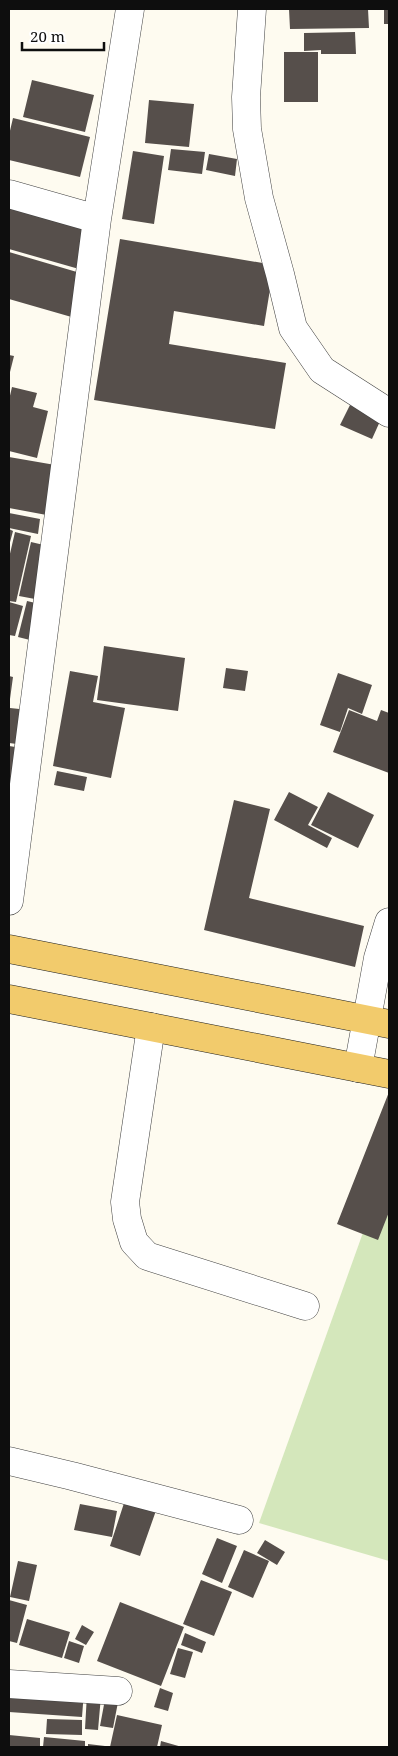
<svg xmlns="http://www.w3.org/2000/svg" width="398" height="1756" font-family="'Noto Serif',serif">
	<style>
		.green { fill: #d4e7bb }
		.building { fill: #564f4b }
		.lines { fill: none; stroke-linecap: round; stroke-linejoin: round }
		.minor-casing { stroke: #414141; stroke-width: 29 }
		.major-casing { stroke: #1f1f1f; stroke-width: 29 }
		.minor { stroke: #fff; stroke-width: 28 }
		.major { stroke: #f2cb6c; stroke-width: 28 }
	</style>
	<rect width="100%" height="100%" fill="#fefbf0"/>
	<path class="green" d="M389,1160V1561L259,1523Z"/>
	<path class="building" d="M289,9H368L369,28L290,29Z
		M384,9H389V24H384Z
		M355,32L356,54H321V50L304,51V33Z
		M284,52H318V102H284Z
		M32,80L94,95L85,132L23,117Z
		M149,100L194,104L189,147L145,143Z
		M13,118L90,137L80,177L9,160V135Z
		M171,149L205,152L202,174L168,170Z
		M133,151L164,156L154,224L122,219Z
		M209,154L237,159L235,176L206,170Z
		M9,204L93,227L86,271L9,249Z
		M120,239L274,265L264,326L174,311L169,344L286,363L275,429L94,400Z
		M9,252L87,275L75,318L9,299Z
		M9,355L14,356L9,376Z
		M12,387L37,393L33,407L48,411L37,458L9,451V400Z
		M350,405L381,419L372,439L340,425Z
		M9,457L61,466L52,516L9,508Z
		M9,513L40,519L38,534L9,528Z
		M9,529L13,531L9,546Z
		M15,532L31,536L16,602L9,601V558Z
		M31,542L48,546L35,599L19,596Z
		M27,601L44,605L34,641L18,637Z
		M9,602L23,606L15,636L9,635Z
		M104,646L185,658L178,711L97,700Z
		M226,668L248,671L245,691L223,688Z
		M70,671L98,676L93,702L125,708L111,778L53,766Z
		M338,673L372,685L362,714L348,708L340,732L320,725Z
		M9,676L13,677L10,699H9Z
		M10,708L29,710L25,745L9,743Z
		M349,710L377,721L381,710L389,713V773L333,752Z
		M9,746L22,748L9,806Z
		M57,771L87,777L84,791L54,785Z
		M289,792L318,807L308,825L332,838L327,848L274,820Z
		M328,792L374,815L358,848L311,825Z
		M234,800L270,809L249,898L364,926L355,967L204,930Z
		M389,1092V1212L378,1240L337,1224Z
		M127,1494L158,1505L140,1556L110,1546Z
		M80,1504L117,1511L112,1537L74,1530Z
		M217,1538L237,1546L222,1583L202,1574Z
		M265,1540L285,1552L277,1565L257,1553Z
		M244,1550L269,1561L253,1598L228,1587Z
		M18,1561L37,1565L29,1601L10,1597Z
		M201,1580L232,1592L214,1636L183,1624Z
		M9,1600L27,1605L17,1643L9,1641Z
		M120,1602L184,1627L161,1686L97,1661Z
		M27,1619L70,1632L62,1658L19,1645Z
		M82,1625L94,1632L86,1645L75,1639Z
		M185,1633L206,1642L202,1653L181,1645Z
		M69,1641L84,1646L79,1663L64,1658Z
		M178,1648L193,1652L185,1678L170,1674Z
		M9,1686L84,1691L82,1717L9,1712Z
		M160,1688L173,1693L168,1711L154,1707Z
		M87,1694L101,1696L98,1730L85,1729Z
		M106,1694L119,1697L113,1728L100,1726Z
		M117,1715L162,1725L157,1747H110Z
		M47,1719L82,1720V1735L46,1734Z
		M9,1735L40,1738V1747H9Z
		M44,1737L85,1741V1747H43Z
		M161,1741L182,1747H160Z
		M88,1744L105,1746V1747H88Z"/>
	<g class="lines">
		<g class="minor-casing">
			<path id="minor" d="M252,9L246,97L247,129L259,198L280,274L293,328L322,370L389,413
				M9,194L97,219
				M9,901L97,219L130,9
				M151,1027L125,1202L127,1219L134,1242L147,1256L305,1306
				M358,1068L378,958L389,922
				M9,1461L72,1476L239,1520
				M9,1684L118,1691"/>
		</g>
		<g class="major-casing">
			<path id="major" d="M9,949L389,1024
				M9,999L389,1074"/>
		</g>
		<use href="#minor" class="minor"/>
		<use href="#major" class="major"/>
	</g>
	<rect width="398" height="1756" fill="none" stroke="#0e0e0e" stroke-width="20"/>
	<path d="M22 42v8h82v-8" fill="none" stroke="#0e0e0e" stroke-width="2.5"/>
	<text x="30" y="42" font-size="15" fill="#0e0e0e" stroke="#ffffff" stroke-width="4" paint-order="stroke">20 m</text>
</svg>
